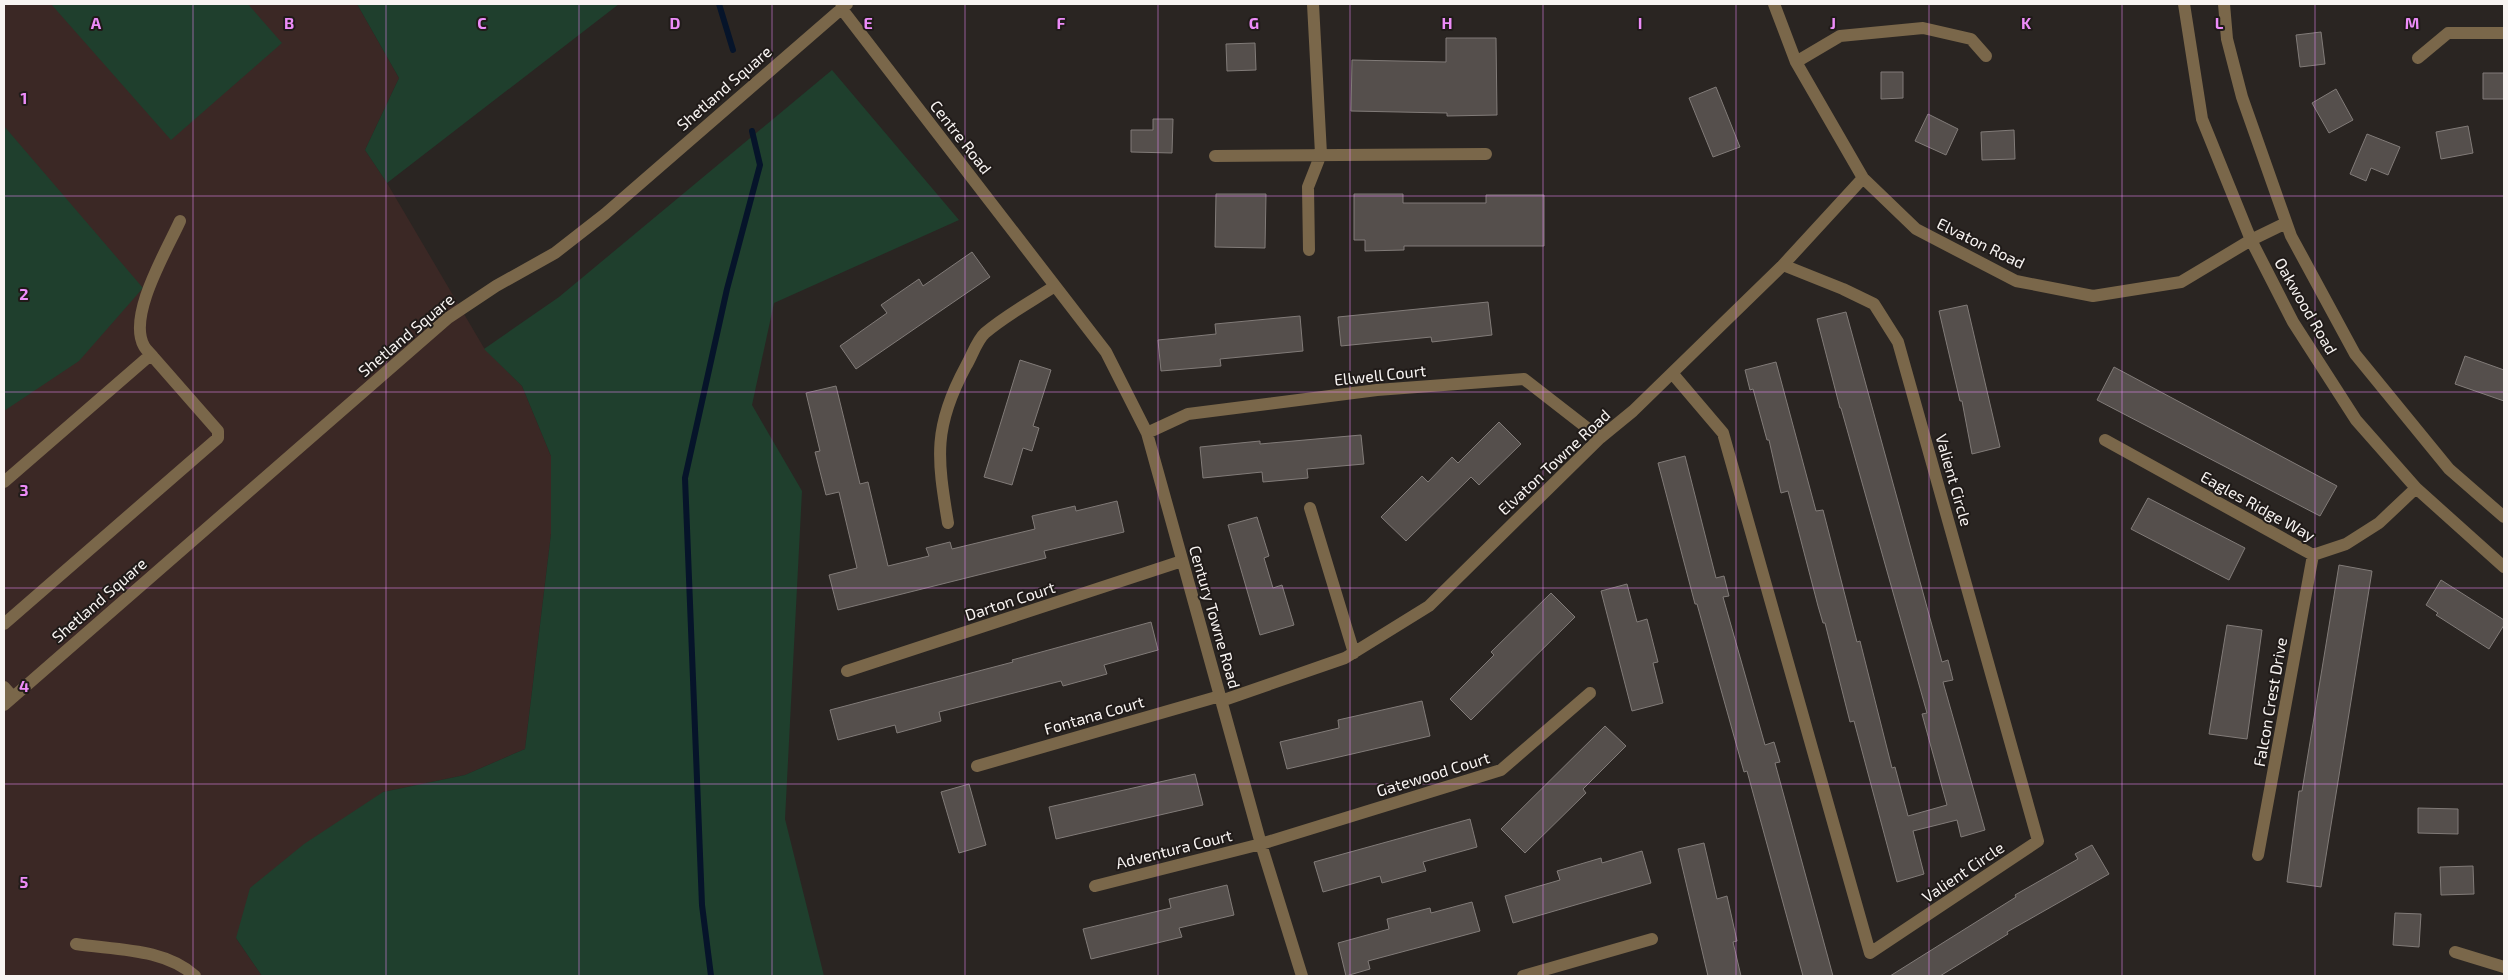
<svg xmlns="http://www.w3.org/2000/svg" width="2508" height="980" font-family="'Exo 2',sans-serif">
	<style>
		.education { fill: #3b2825 }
		.green { fill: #1f3f2d }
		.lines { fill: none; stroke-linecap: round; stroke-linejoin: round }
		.stream { stroke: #06142a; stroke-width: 6 }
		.building { fill: #554f4c; stroke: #817b78 }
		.minor { stroke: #7a674a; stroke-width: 12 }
		.grid { fill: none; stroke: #ed8cf9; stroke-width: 1; stroke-opacity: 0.55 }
		.labels { text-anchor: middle; stroke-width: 4; stroke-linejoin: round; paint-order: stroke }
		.street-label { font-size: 16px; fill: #f8f4f2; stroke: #201b19 }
		.grid-label { font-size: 16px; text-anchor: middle; font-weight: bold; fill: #ed8cf9; stroke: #201b19; stroke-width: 4; stroke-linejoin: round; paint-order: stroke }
	</style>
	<rect width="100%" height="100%" fill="#2a2522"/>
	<path class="education" d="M4,4H357L399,78L365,150L387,183L484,348L522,386L551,456V534L525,749L465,775L383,792L236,938L262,976H4Z"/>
	<path class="green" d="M51,4H248L282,43L171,140Z
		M357,4H619L387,183L365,150L399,78Z
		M832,70L959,220L774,303L752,405L802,491L785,819L824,976H262L236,938L250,888L304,844L383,792L465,775L525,749L551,534V456L522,386L484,349L559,297Z
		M4,126L143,288L79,361L4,411Z"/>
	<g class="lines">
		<path class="stream" d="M719,4L733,50
			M711,976L702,905L685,478L727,289L760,165L752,131"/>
	</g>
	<path class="building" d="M2321,32L2325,64L2300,67L2296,35Z
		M1446,38H1496L1497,115L1447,116V113L1351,111L1352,60L1446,62Z
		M1255,43L1256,70L1227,71L1226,44Z
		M1881,72H1903V98L1881,99Z
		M2483,73H2504V99H2483Z
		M1716,87L1740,147L1713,157L1689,98Z
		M2336,89L2353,120L2329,133L2312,103Z
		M1928,114L1958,129L1946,155L1915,141Z
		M1153,119H1173L1172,153L1131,152V130H1153Z
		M2468,126L2473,153L2441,159L2436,132Z
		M2014,130L2015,159L1982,160L1981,132Z
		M2367,134L2400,147L2388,175L2371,168L2366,181L2350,174Z
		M1216,194H1266L1265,248L1215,247Z
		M1354,194H1403V203H1486V195H1544V246H1404V250L1365,251V240H1354Z
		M972,252L990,277L856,369L840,346L887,313L881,305L919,279L923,286Z
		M1488,302L1492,335L1432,342L1431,337L1341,346L1338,317Z
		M1967,305L2000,447L1972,454L1962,401H1960L1939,311Z
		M1846,312L1942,662L1948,660L1953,680L1943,682L1985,830L1961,837L1957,820L1913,831L1924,874L1897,882L1854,721L1850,722L1825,623H1823L1818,606L1788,491L1781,493L1769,440H1767L1753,389L1750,390L1745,370L1776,362L1816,511L1823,510L1857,642L1860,641L1892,768L1895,767L1908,816L1947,805L1922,714L1927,713L1841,408H1840L1817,319Z
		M1300,316L1303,351L1220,359L1221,366L1161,371L1158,340L1216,334L1215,324Z
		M2465,356L2504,370V401L2455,384Z
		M1020,360L1051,370L1033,426L1039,428L1032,451L1023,448L1012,485L984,477Z
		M2114,367L2337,486L2320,516L2097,400Z
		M836,386L860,484L868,482L888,566L929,556L926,548L950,542L952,549L1035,529L1032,516L1075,506L1076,511L1117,501L1124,532L1044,551L1046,558L838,610L829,575L857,568L839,492L826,495L815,452L820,451L806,393Z
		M1499,422L1521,444L1479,485L1471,477L1406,541L1381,517L1422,476L1428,482L1452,457L1458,463Z
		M1361,435L1364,464L1307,469L1308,478L1263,482L1262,472L1203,478L1200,447L1260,441V444Z
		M1685,456L1716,578L1724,576L1729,596L1723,597L1765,745L1774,742L1780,762L1775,763L1833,976H1803L1747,771L1744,772L1697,604H1695L1658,463Z
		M2148,498L2245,548L2229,580L2131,529Z
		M1257,517L1269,556L1264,558L1273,588L1282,585L1294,625L1260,635L1228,525Z
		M2339,565L2372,571L2321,887L2287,882L2299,791H2302Z
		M2441,580L2504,620V625L2489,649L2436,615L2438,613L2426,605Z
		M1627,584L1637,622L1647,619L1658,662L1653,663L1663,703L1632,711L1601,591Z
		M1551,593L1575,617L1471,720L1450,699L1494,655L1491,652Z
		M1151,622L1158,650L1104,665L1107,674L1063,686L1061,681L939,712L941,721L897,733L895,725L838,740L830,710L1013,662L1012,660Z
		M2227,625L2262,630L2247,739L2209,734Z
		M1422,701L1430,736L1287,769L1280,742L1339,728L1338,720Z
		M1605,726L1626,746L1583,789L1586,793L1525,853L1501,829Z
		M1195,774L1203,805L1056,839L1049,807Z
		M969,784L986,845L959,853L941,792Z
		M2418,808L2458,809V834L2418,833Z
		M1470,819L1477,847L1423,862L1426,871L1382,883L1380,876L1323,892L1314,862Z
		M1704,843L1717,899L1727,896L1737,941L1733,942L1741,976H1708L1678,849Z
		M2092,845L2109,874L2007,932L2008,934L1940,976H1890L2016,897L2015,895L2078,859L2075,854Z
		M1642,851L1651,883L1513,923L1505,896L1560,880L1557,871L1601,858L1602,863Z
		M2473,866L2474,894L2441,895L2440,867Z
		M1227,885L1234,915L1179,928L1182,937L1091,959L1083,929L1171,908L1169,899Z
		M1472,902L1480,931L1368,961L1370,969L1346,976L1338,943L1389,929L1387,919L1430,908L1431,913Z
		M2395,913L2421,914L2419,947L2393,945Z"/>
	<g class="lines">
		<path class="minor" d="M1774,4L1796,62L1863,178L1916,229L2016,281L2093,296L2181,282L2251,240L2286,223
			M2184,4L2202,119L2251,240L2293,322L2356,420L2416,488L2504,567
			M2224,4L2227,39L2242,97L2291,236L2355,354L2449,469L2504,517
			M841,8L1106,352L1147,433L1261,844L1302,976
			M2418,58L2448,33H2504
			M1796,62L1840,36L1923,28L1971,39L1986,56
			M1215,156L1486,154
			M1309,250L1308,187L1321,154L1313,4
			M154,358C151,354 146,350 144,346C127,316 167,250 180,221
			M1672,373L1723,433L1870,953L2038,841L1898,342L1874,304L1843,289L1783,265
			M1147,433L1188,414L1377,390L1524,379L1600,438
			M2105,440L2313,555L2346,544L2379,523L2416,488
			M4,482L147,358H154L218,431V438L4,624
			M1310,508L1354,653
			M948,523C937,457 933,427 966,366C972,356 977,340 985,333C1006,315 1032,301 1055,286
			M847,671L1182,561
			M4,687L13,697
			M1221,701L1345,658L1429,606L1600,438L1633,411L1783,265L1863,178
			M4,705L448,318L496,286L555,253L605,214L847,4
			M977,766L1220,696
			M2258,855L2313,555
			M1095,886L1261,844L1501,770L1590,693
			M76,944C115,950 164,948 195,976
			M2455,952L2504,967
			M1523,976L1652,939"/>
	</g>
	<path class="grid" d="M193,4V976M386,4V976M579,4V976M772,4V976M965,4V976M1158,4V976M1350,4V976M1543,4V976M1736,4V976M1929,4V976M2122,4V976M2315,4V976M4,196H2504M4,392H2504M4,588H2504M4,784H2504"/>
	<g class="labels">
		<g class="street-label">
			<text transform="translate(724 88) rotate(-41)" y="6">Shetland Square</text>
			<text transform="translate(961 137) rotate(52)" y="6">Centre Road</text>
			<text transform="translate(1981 243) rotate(26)" y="6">Elvaton Road</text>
			<text transform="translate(2306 306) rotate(60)" y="6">Oakwood Road</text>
			<text transform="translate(406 335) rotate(-40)" y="6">Shetland Square</text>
			<text transform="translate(1380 375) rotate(-6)" y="6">Ellwell Court</text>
			<text transform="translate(1554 462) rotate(-43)" y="6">Elvaton Towne Road</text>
			<text transform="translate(1954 480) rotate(74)" y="6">Valient Circle</text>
			<text transform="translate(2258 506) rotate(29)" y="6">Eagles Ridge Way</text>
			<text transform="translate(99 600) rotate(-41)" y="6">Shetland Square</text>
			<text transform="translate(1010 601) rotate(-18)" y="6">Darton Court</text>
			<text transform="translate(1215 617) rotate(74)" y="6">Century Towne Road</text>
			<text transform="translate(2270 702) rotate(-80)" y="6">Falcon Crest Drive</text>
			<text transform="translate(1094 715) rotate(-16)" y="6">Fontana Court</text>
			<text transform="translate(1433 774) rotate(-17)" y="6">Gatewood Court</text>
			<text transform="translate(1174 849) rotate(-14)" y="6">Adventura Court</text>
			<text transform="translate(1963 872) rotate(-34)" y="6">Valient Circle</text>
		</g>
	</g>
	<g class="grid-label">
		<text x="96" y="29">A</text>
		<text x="289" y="29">B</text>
		<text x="482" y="29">C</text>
		<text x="675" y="29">D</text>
		<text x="868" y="29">E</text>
		<text x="1061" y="29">F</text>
		<text x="1254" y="29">G</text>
		<text x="1447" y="29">H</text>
		<text x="1640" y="29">I</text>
		<text x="1833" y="29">J</text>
		<text x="2026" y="29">K</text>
		<text x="2219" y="29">L</text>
		<text x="2412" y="29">M</text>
		<text x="24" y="104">1</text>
		<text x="24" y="300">2</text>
		<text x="24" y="496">3</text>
		<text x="24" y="692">4</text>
		<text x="24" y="888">5</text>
	</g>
	<rect width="2508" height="980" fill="none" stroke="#f8f4f2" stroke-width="10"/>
</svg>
